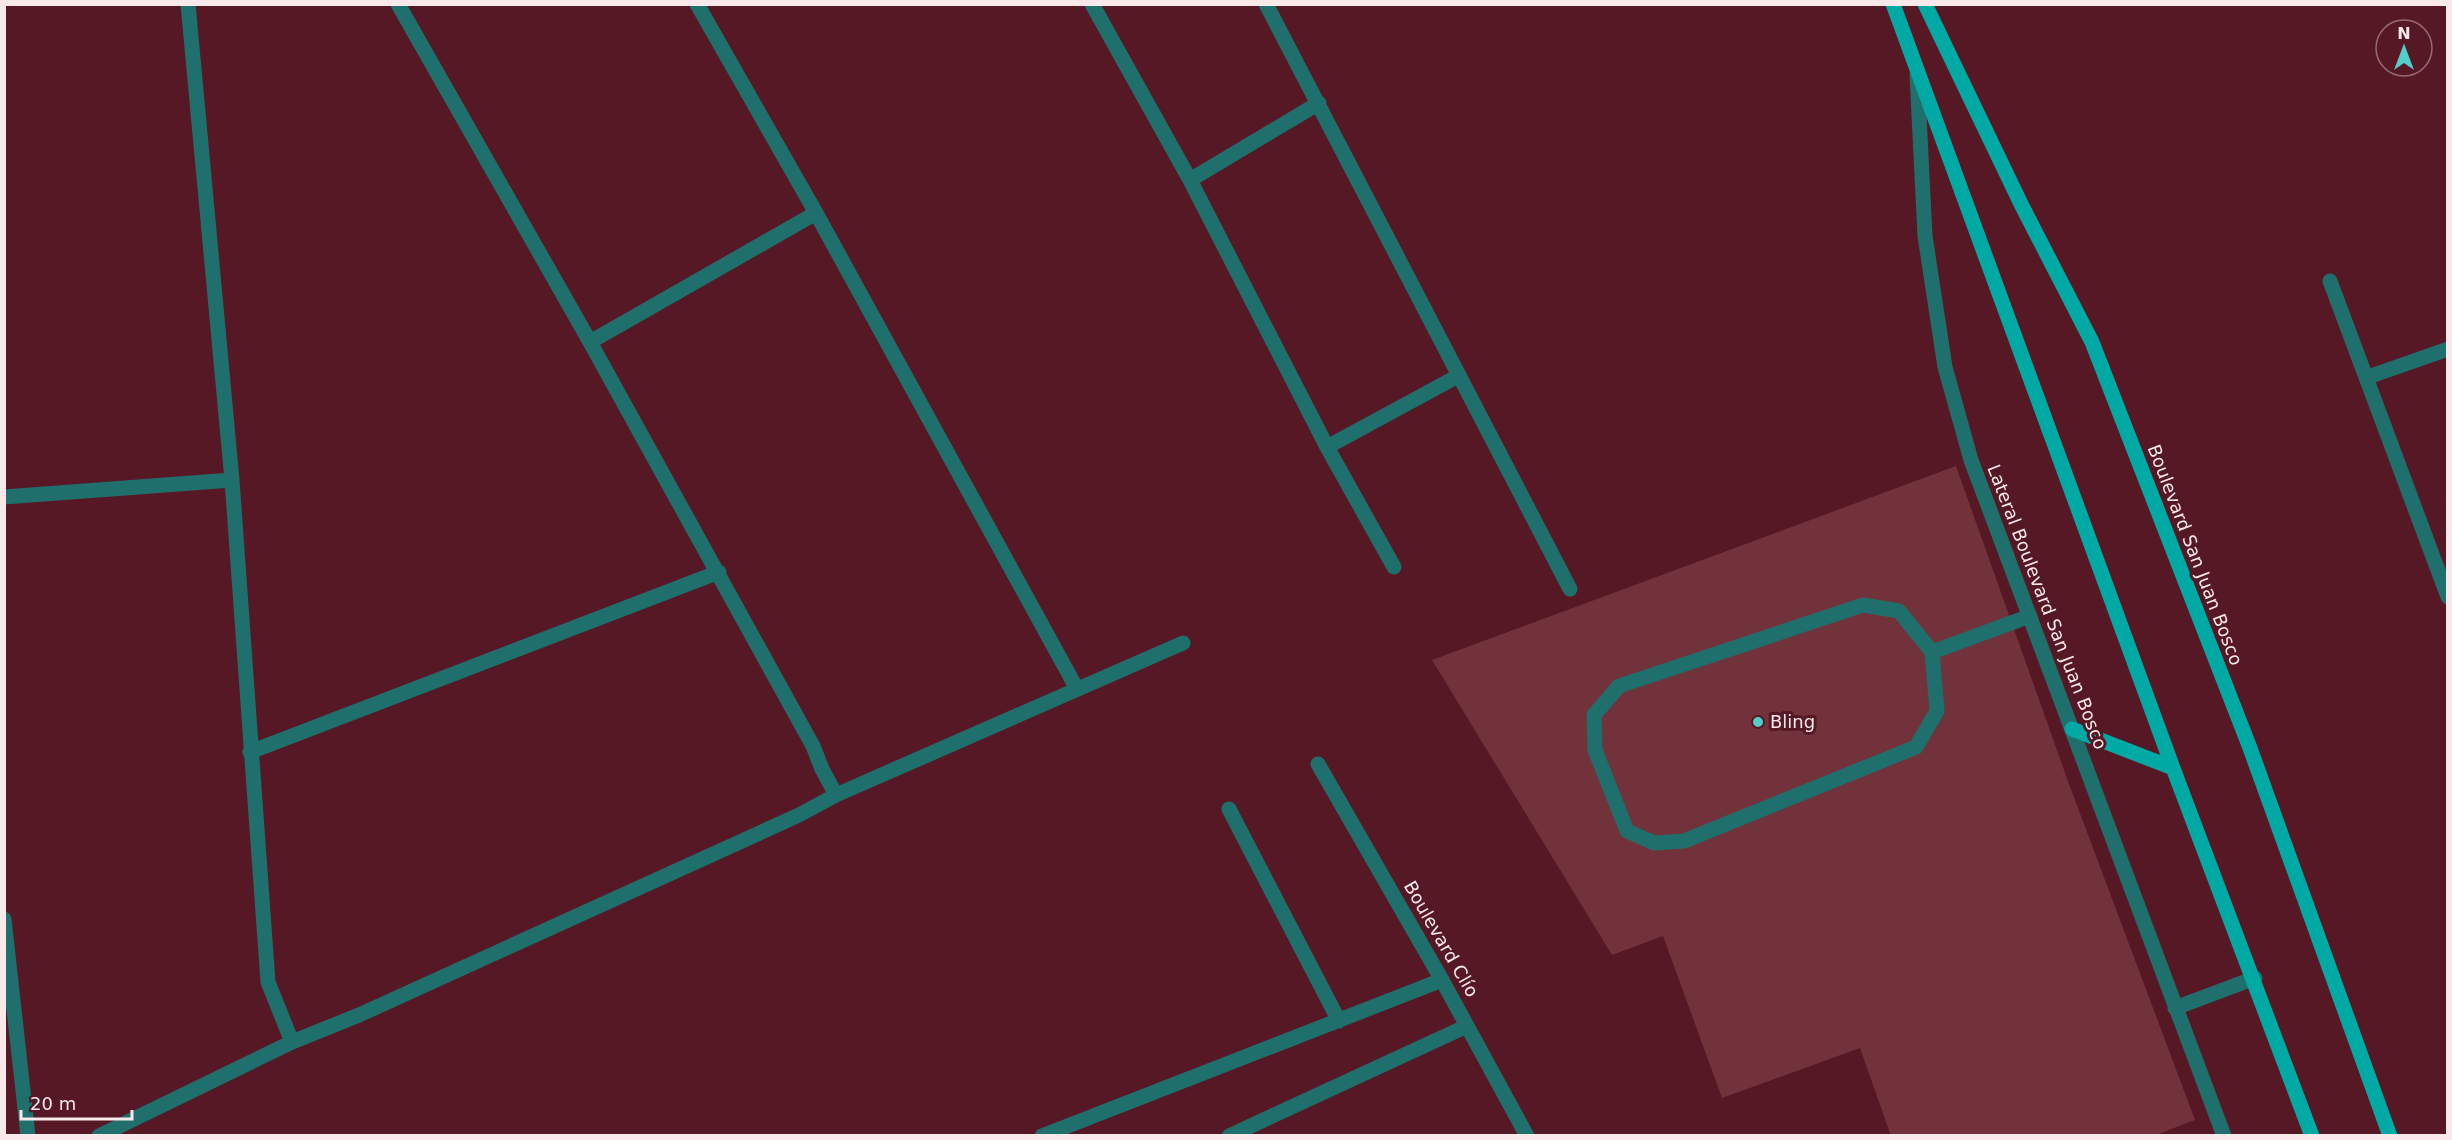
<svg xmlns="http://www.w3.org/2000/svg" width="2452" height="1140" font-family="'DejaVu Sans',sans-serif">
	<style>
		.building { fill: #71323c }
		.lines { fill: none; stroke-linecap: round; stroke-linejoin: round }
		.minor { stroke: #1f706d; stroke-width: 15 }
		.major { stroke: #00a9a4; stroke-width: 15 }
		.poi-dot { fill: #54cdc8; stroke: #561825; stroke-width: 2 }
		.labels { text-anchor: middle; stroke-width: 6; stroke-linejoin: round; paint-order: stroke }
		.street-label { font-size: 18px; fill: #fae9eb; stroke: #561825 }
		.poi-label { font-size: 18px; fill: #fae9eb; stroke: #561825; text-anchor: start }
	</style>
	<rect width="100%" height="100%" fill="#561825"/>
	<path class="building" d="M1956,466L2069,784L2195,1120L2153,1136H1891L1860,1048L1722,1098L1663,936L1612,955L1432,660Z"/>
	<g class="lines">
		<path class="minor" d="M188,4L232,480L268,982L292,1042
			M398,4L590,342L813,746L822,769L836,795
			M697,4L816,213L1077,689
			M1092,4L1190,180L1327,447L1394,567
			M1266,4L1570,589
			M1917,75L1925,236L1945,367L1971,460L2224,1136
			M1190,180L1319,103
			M2330,281L2448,597
			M590,342L816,213
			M2368,377L2448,349
			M1327,447L1458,376
			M4,497L232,480
			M1932,652L1937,711L1916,747L1684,841L1654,843L1627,831L1595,750L1594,715L1619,686L1863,605L1899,611L1932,652L2030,616
			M250,752L719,572
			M1318,764L1442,980L1527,1136
			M1229,809L1339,1021
			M4,919L28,1136
			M2175,1008L2255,978
			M99,1136L292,1042L359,1015L799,815L836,795L1183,643
			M1042,1136L1442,980
			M1229,1136L1467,1026"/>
		<path class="major" d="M1893,4L2173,768L2312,1136
			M1925,4L2021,204L2092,342L2250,748L2390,1136
			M2072,729L2173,768"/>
	</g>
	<circle class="poi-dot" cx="1758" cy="722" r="6"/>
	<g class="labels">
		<g class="street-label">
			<text transform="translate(2195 555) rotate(69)" y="6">Boulevard San Juan Bosco</text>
			<text transform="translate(2047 607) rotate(69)" y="6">Lateral Boulevard San Juan Bosco</text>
			<text transform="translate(1441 939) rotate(60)" y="6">Boulevard Clío</text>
		</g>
		<g class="poi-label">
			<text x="1770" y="728">Bling</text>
		</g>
	</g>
	<rect width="2452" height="1140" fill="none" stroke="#fae9eb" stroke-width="12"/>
	<g transform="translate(2404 48)"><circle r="28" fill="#561825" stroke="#986c74" stroke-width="1.5"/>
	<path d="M0-4.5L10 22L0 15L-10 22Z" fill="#54cdc8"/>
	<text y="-9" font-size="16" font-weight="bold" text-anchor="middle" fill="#fae9eb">N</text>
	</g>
	<path d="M21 1110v9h111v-9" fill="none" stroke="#fae9eb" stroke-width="3"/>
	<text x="30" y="1110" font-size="18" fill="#fae9eb" stroke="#561825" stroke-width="4.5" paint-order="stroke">20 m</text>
</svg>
